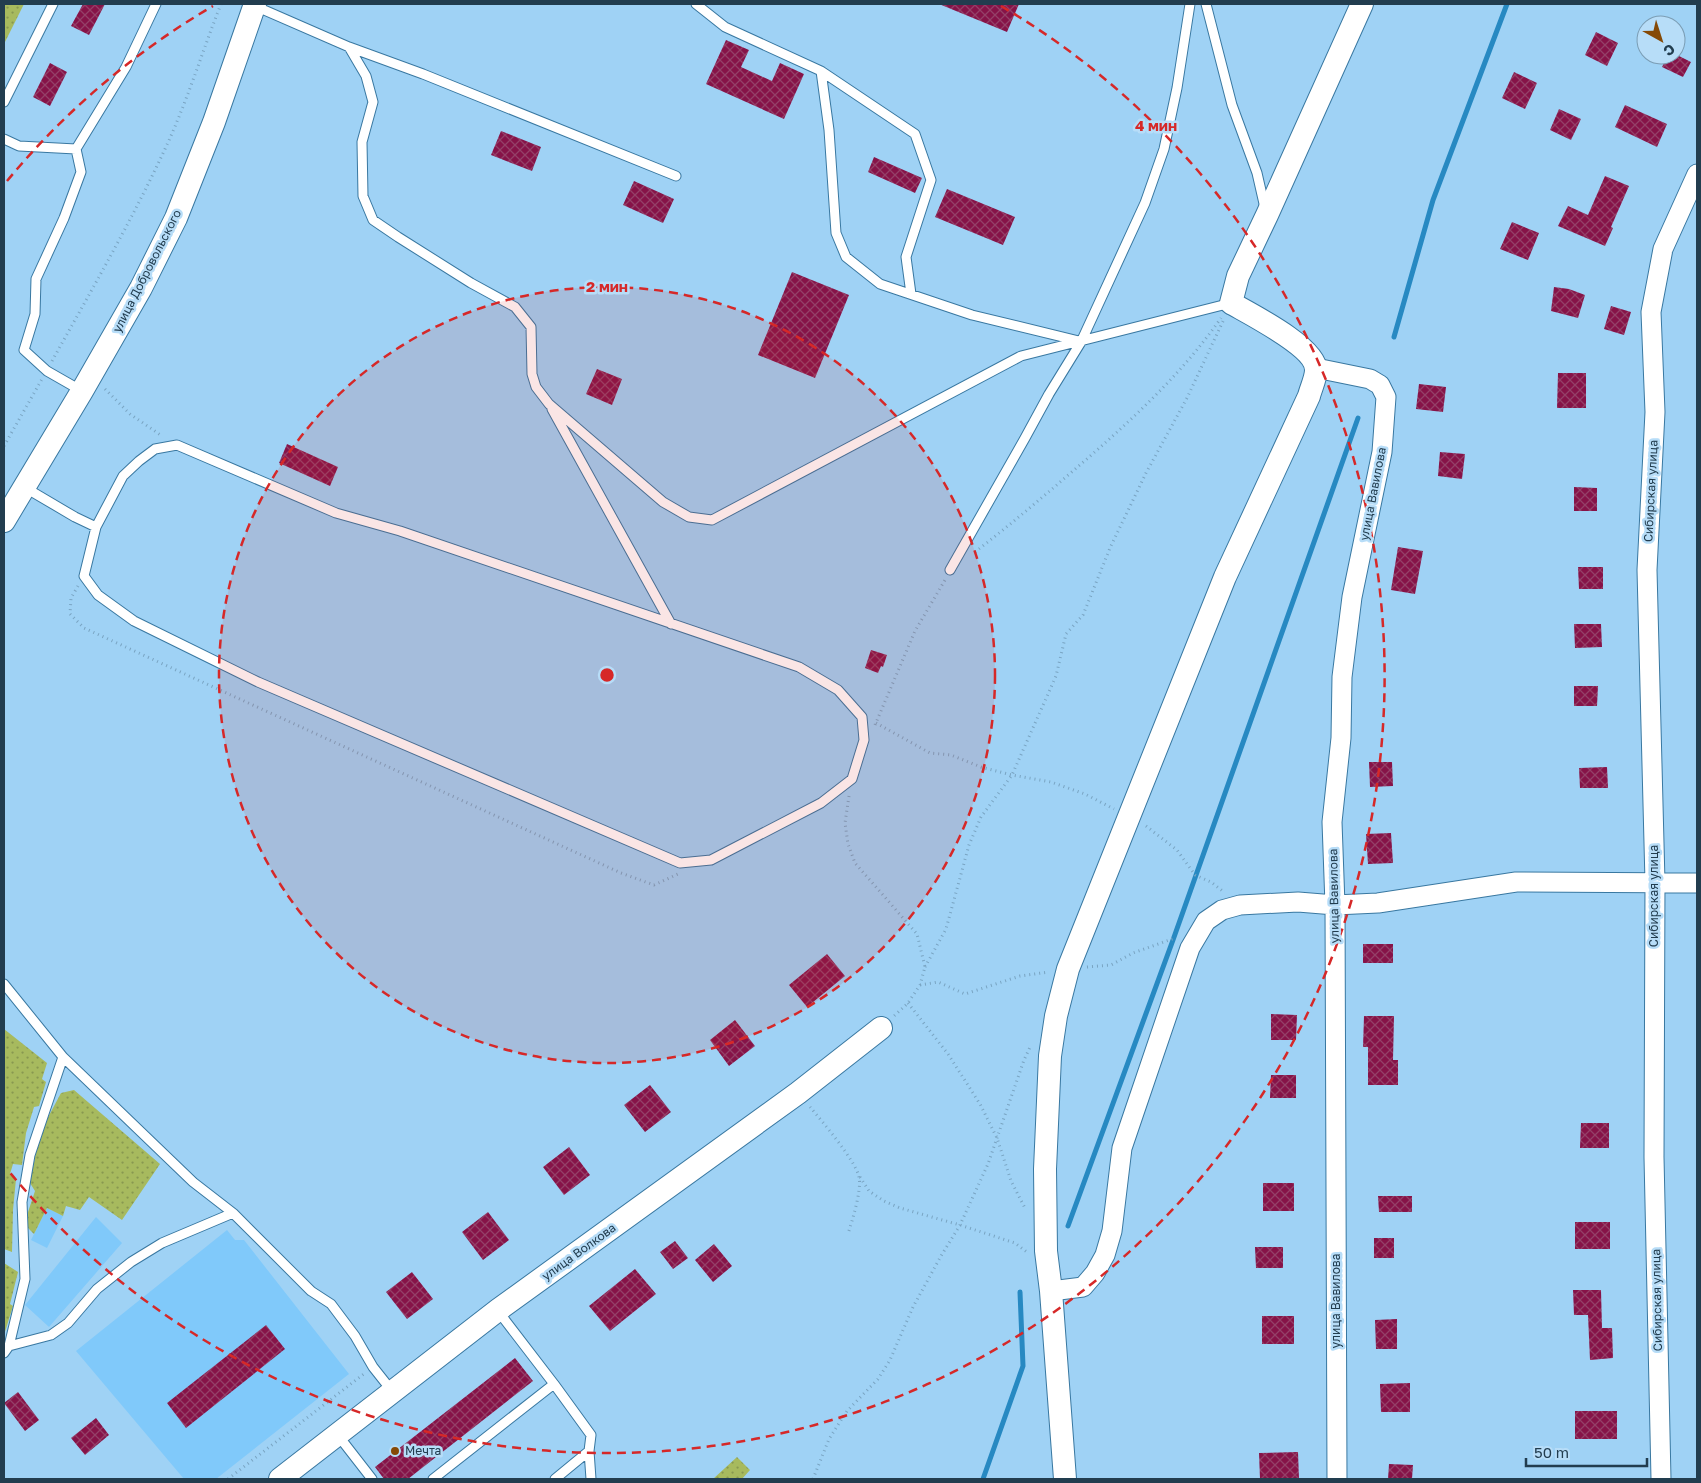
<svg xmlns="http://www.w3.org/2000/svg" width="1701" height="1483" font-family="'Golos Text',sans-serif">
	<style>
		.built { fill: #80c9fa }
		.park { fill: url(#park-dots) }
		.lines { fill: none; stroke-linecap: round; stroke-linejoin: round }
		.stream { stroke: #2789c2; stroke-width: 5 }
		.building { fill: url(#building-cross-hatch) }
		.service-casing { stroke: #3978a1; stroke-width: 11 }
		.minor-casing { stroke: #3978a1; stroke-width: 21 }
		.tertiary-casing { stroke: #3978a1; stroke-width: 24 }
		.path { stroke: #79a4c2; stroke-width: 3; stroke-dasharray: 1 4; stroke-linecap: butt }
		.service { stroke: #fff; stroke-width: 9 }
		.minor { stroke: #fff; stroke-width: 19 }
		.tertiary { stroke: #fff; stroke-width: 22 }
		.ring { fill: none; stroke: #d62828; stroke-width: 2.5; stroke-dasharray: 9 6 }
		.poi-dot { fill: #854906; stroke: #b7ddf8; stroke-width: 2 }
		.labels { text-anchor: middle; stroke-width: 5; stroke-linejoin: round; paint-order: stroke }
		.street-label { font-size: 12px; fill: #223d4f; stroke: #b7ddf8 }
		.poi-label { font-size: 12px; fill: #223d4f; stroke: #b7ddf8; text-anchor: start }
		.centre { fill: #d62828; stroke: #b7ddf8; stroke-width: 2.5 }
		.ring-label { font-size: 15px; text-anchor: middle; font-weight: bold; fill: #d62828; stroke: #b7ddf8; stroke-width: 5; stroke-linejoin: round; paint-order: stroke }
	</style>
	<defs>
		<pattern id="park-dots" width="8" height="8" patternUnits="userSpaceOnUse" patternTransform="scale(1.25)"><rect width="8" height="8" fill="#a7ba5e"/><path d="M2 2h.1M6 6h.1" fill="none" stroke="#889850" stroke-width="1.8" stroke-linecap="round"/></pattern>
		<pattern id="building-cross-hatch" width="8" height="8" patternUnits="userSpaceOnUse" patternTransform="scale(1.25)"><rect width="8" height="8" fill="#861348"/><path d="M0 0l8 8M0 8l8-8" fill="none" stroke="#944068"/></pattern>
	</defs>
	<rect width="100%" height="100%" fill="#9fd2f5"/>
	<path class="built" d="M47,1208L63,1216L47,1248L31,1240Z
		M96,1217L122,1243L49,1327L25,1305Z
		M227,1230L235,1240H244L349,1374L216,1479H184L76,1351Z"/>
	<path class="park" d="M4,4H24L4,44Z
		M4,1029L47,1063L42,1079L46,1082L39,1106L34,1107L26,1133L22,1165L13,1164L10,1174L16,1179L13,1210L12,1252L4,1249Z
		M74,1090L160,1164L122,1220L89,1197L80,1210L66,1206L63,1216L47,1208L34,1234L28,1228V1212L35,1191L30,1183L36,1152L46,1121L61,1093Z
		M4,1263L18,1272L10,1304L13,1306L4,1335Z
		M737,1457L750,1470L742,1479H713Z"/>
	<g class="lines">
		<path class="stream" d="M1394,337L1433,200L1507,4
			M1068,1226L1173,940L1358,418
			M983,1479L1023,1366L1020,1292"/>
	</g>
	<path class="building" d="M83,4H105L89,35L71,26Z
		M939,4H1019L1007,32Z
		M1596,32L1618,43L1607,66L1585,55Z
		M726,40L749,50L741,67L772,81L780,63L804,74L784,119L706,84Z
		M1668,55H1677L1691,62L1683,77L1662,67Z
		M50,63L67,72L50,106L33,97Z
		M1514,72L1537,83L1525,109L1502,98Z
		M1625,105L1667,124L1657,147L1615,127Z
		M1559,109L1581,119L1571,140L1550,130Z
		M501,131L541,147L532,171L491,155Z
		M874,157L922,178L915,193L868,172Z
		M1605,176L1629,186L1611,227L1613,228L1605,246L1558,226L1568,206L1588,215Z
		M634,181L674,199L663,223L623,205Z
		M947,189L1015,217L1003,245L935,217Z
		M1512,222L1539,233L1528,260L1500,249Z
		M792,272L849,295L815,378L758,355Z
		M1554,287L1569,289L1585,295L1578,318L1551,311Z
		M1611,306L1631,312L1624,335L1604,329Z
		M597,369L622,379L612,405L586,394Z
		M1558,373H1586V408H1557Z
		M1419,384L1446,387L1443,412L1416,409Z
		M287,444L338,467L330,486L279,463Z
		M1440,452L1465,454L1462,479L1438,476Z
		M1574,487L1597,488V511H1574Z
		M1398,547L1423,551L1415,594L1391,590Z
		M1578,567H1603V589H1579Z
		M1574,624H1601L1602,647L1575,648Z
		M871,650L887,655L883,667L881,666L878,673L865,668Z
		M1574,686H1598L1597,706H1574Z
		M1369,762H1392L1393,786L1370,787Z
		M1607,767L1608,788H1580L1579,768Z
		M1391,833L1393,863L1368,864L1366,834Z
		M1363,944H1393V963H1363Z
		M827,954L845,976L807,1007L789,985Z
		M1271,1014L1297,1015L1296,1040H1271Z
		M1364,1016H1394L1393,1060H1398V1085H1368V1047H1363Z
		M735,1020L755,1046L729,1066L710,1040Z
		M1271,1075H1296V1098H1270Z
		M650,1085L671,1112L645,1132L624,1105Z
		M1581,1123H1609V1148H1580Z
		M569,1147L590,1175L564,1195L543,1167Z
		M1263,1183H1294V1211H1263Z
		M1378,1196H1412V1212H1379Z
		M488,1212L509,1240L483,1260L462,1232Z
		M1575,1222H1610V1249H1575Z
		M1374,1238H1394V1258H1374Z
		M675,1241L688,1258L673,1269L660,1252Z
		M714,1244L732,1266L713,1282L695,1260Z
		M1255,1247H1283V1268H1256Z
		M635,1269L656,1294L610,1331L589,1306Z
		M412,1272L433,1299L407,1319L386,1292Z
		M1573,1290H1601L1602,1328H1612L1613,1358L1590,1360L1588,1315H1574Z
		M1262,1316H1294V1344H1262Z
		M1397,1319V1349H1376L1375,1320Z
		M266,1325L285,1349L186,1428L167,1403Z
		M515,1358L533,1381L408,1479H384L375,1467Z
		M1410,1383V1412H1381L1380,1384Z
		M18,1392L39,1420L25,1431L4,1403Z
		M1575,1411H1617V1439H1575Z
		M96,1418L109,1435L85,1455L71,1438Z
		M1298,1452L1299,1479H1260L1259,1453Z
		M1389,1464L1413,1465L1412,1479H1388Z"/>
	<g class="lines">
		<g class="service-casing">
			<path id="service" d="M696,4L725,27L821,71L915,134L931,180L906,257L911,294
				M1206,4L1232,105L1257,173L1265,208
				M255,6L349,47L366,76L373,102L362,142L363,196L373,220L398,237L471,283L515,307L531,327L532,374L536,387L549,404L663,502L689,517L712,520L1021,356L1231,303
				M349,47L423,74L676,176
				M821,71L829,130L836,233L846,257L880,284L972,315L1079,341
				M4,102L53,4
				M4,139L19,146L76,149
				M82,391L47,371L24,350L35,314L36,279L64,218L81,172L76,149L126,67L156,4
				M552,409L671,624
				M177,445L336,513L400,531L799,667L838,690L862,717L864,740L852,779L821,803L711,860L680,863L258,682L134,621L98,595L84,576L96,527L123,476L139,461L155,449Z
				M24,487L75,517L96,527
				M950,570L1025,438L1049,394L1081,342L1145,203L1164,149L1177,88L1190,4
				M4,984L63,1057L30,1155L22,1202L25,1279L9,1346L4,1353
				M63,1057L193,1182L233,1213L311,1291L331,1304L355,1336L373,1367L392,1391
				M9,1346L51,1335L68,1323L97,1289L131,1262L162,1243L233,1213
				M554,1384L591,1435L589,1451L555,1479
				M337,1434L372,1479
				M589,1451L591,1479
				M433,1479L554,1384L498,1311"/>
		</g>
		<g class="minor-casing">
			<path id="minor" d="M1316,368L1370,379L1380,385L1386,397L1382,452L1352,597L1342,677L1341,738L1332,822L1335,905L1337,1479
				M1051,1291L1083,1287L1095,1273L1105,1255L1112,1231L1122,1148L1190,948L1206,921L1222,910L1240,905L1298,902L1335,905L1378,903L1516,882L1697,883
				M1661,1479L1654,1157L1655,882L1647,570L1655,412L1651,312L1663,249L1697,174"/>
		</g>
		<g class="tertiary-casing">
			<path id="tertiary" d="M4,521L82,391L141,288L176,218L214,122L255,4
				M280,1479L498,1310L798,1093L881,1028
				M1065,1479L1051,1291L1046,1251L1045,1169L1050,1056L1056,1016L1068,969L1225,577L1309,396C1311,388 1316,378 1316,370C1316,347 1250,314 1231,303L1238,276L1267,215L1362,4"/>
		</g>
		<path class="path" d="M52,361C91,291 131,222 165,149C187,102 202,52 221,4
			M105,389L130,414L162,436
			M4,446L42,379
			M975,552C1014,522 1051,490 1088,458C1137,415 1184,371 1221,318
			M78,586L71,598L70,614L84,628L621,873L654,885L678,874
			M876,723L930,753L951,755L981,767L1012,775L1051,782L1085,794L1114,809
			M875,725L915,631L945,580
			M849,796L845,823L848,844L855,863L917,934L925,967L920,985L908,1003L894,1016
			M1146,826L1177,850L1195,875L1211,882L1224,892
			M925,967L946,929L969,845L981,817L1012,775L1056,676L1066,634L1083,615L1110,548L1146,473L1187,398L1224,319
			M1087,967L1111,965L1133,953L1175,938
			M920,985L938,982L965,994L1020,976L1049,972
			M908,1003L948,1054L980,1104L997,1138L1011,1181L1026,1210
			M810,1107C821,1120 856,1161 859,1177C862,1190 852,1221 848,1234
			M860,1177L869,1191L884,1201L900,1208L960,1225L1015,1243L1027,1252
			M228,1479L365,1373
			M813,1479L829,1439L847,1411L878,1379L890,1360L913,1307L941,1256L960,1225L988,1164L1024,1060L1031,1045"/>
		<use href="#service" class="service"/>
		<use href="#minor" class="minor"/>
		<use href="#tertiary" class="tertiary"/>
	</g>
	<circle cx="607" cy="675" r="388" fill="#d62828" fill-opacity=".12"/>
	<g class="ring">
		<circle cx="607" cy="675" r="388"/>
		<path d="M7 181A777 777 0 0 1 213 6M1001 6A777 777 0 1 1 7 1169"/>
	</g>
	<circle class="poi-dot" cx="395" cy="1451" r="5"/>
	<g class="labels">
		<g class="street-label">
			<text transform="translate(147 271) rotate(-63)" y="4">улица Добровольского</text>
			<text transform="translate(1651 491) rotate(-87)" y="4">Сибирская улица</text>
			<text transform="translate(1373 494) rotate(-79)" y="4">улица Вавилова</text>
			<text transform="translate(1334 896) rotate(-91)" y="4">улица Вавилова</text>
			<text transform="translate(1654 896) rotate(-90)" y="4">Сибирская улица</text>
			<text transform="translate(579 1252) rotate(-36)" y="4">улица Волкова</text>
			<text transform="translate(1657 1300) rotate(-91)" y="4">Сибирская улица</text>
			<text transform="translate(1336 1301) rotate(-90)" y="4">улица Вавилова</text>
		</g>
		<g class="poi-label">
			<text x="405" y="1455">Мечта</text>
		</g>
	</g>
	<circle cx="607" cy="675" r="8" class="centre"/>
	<g class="ring-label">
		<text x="1156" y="131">4 мин</text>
		<text x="607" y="292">2 мин</text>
	</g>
	<rect width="1701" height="1483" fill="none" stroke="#223d4f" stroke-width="10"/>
	<g transform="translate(1661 40) rotate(141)"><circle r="24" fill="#b7ddf8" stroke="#7b9db4"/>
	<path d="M0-4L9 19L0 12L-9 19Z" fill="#854906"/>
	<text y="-8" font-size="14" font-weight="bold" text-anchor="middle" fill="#223d4f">С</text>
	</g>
	<path d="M1526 1458v8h121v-8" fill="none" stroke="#223d4f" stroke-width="2.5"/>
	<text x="1534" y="1458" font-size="15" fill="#223d4f" stroke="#b7ddf8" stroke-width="4" paint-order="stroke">50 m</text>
</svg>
